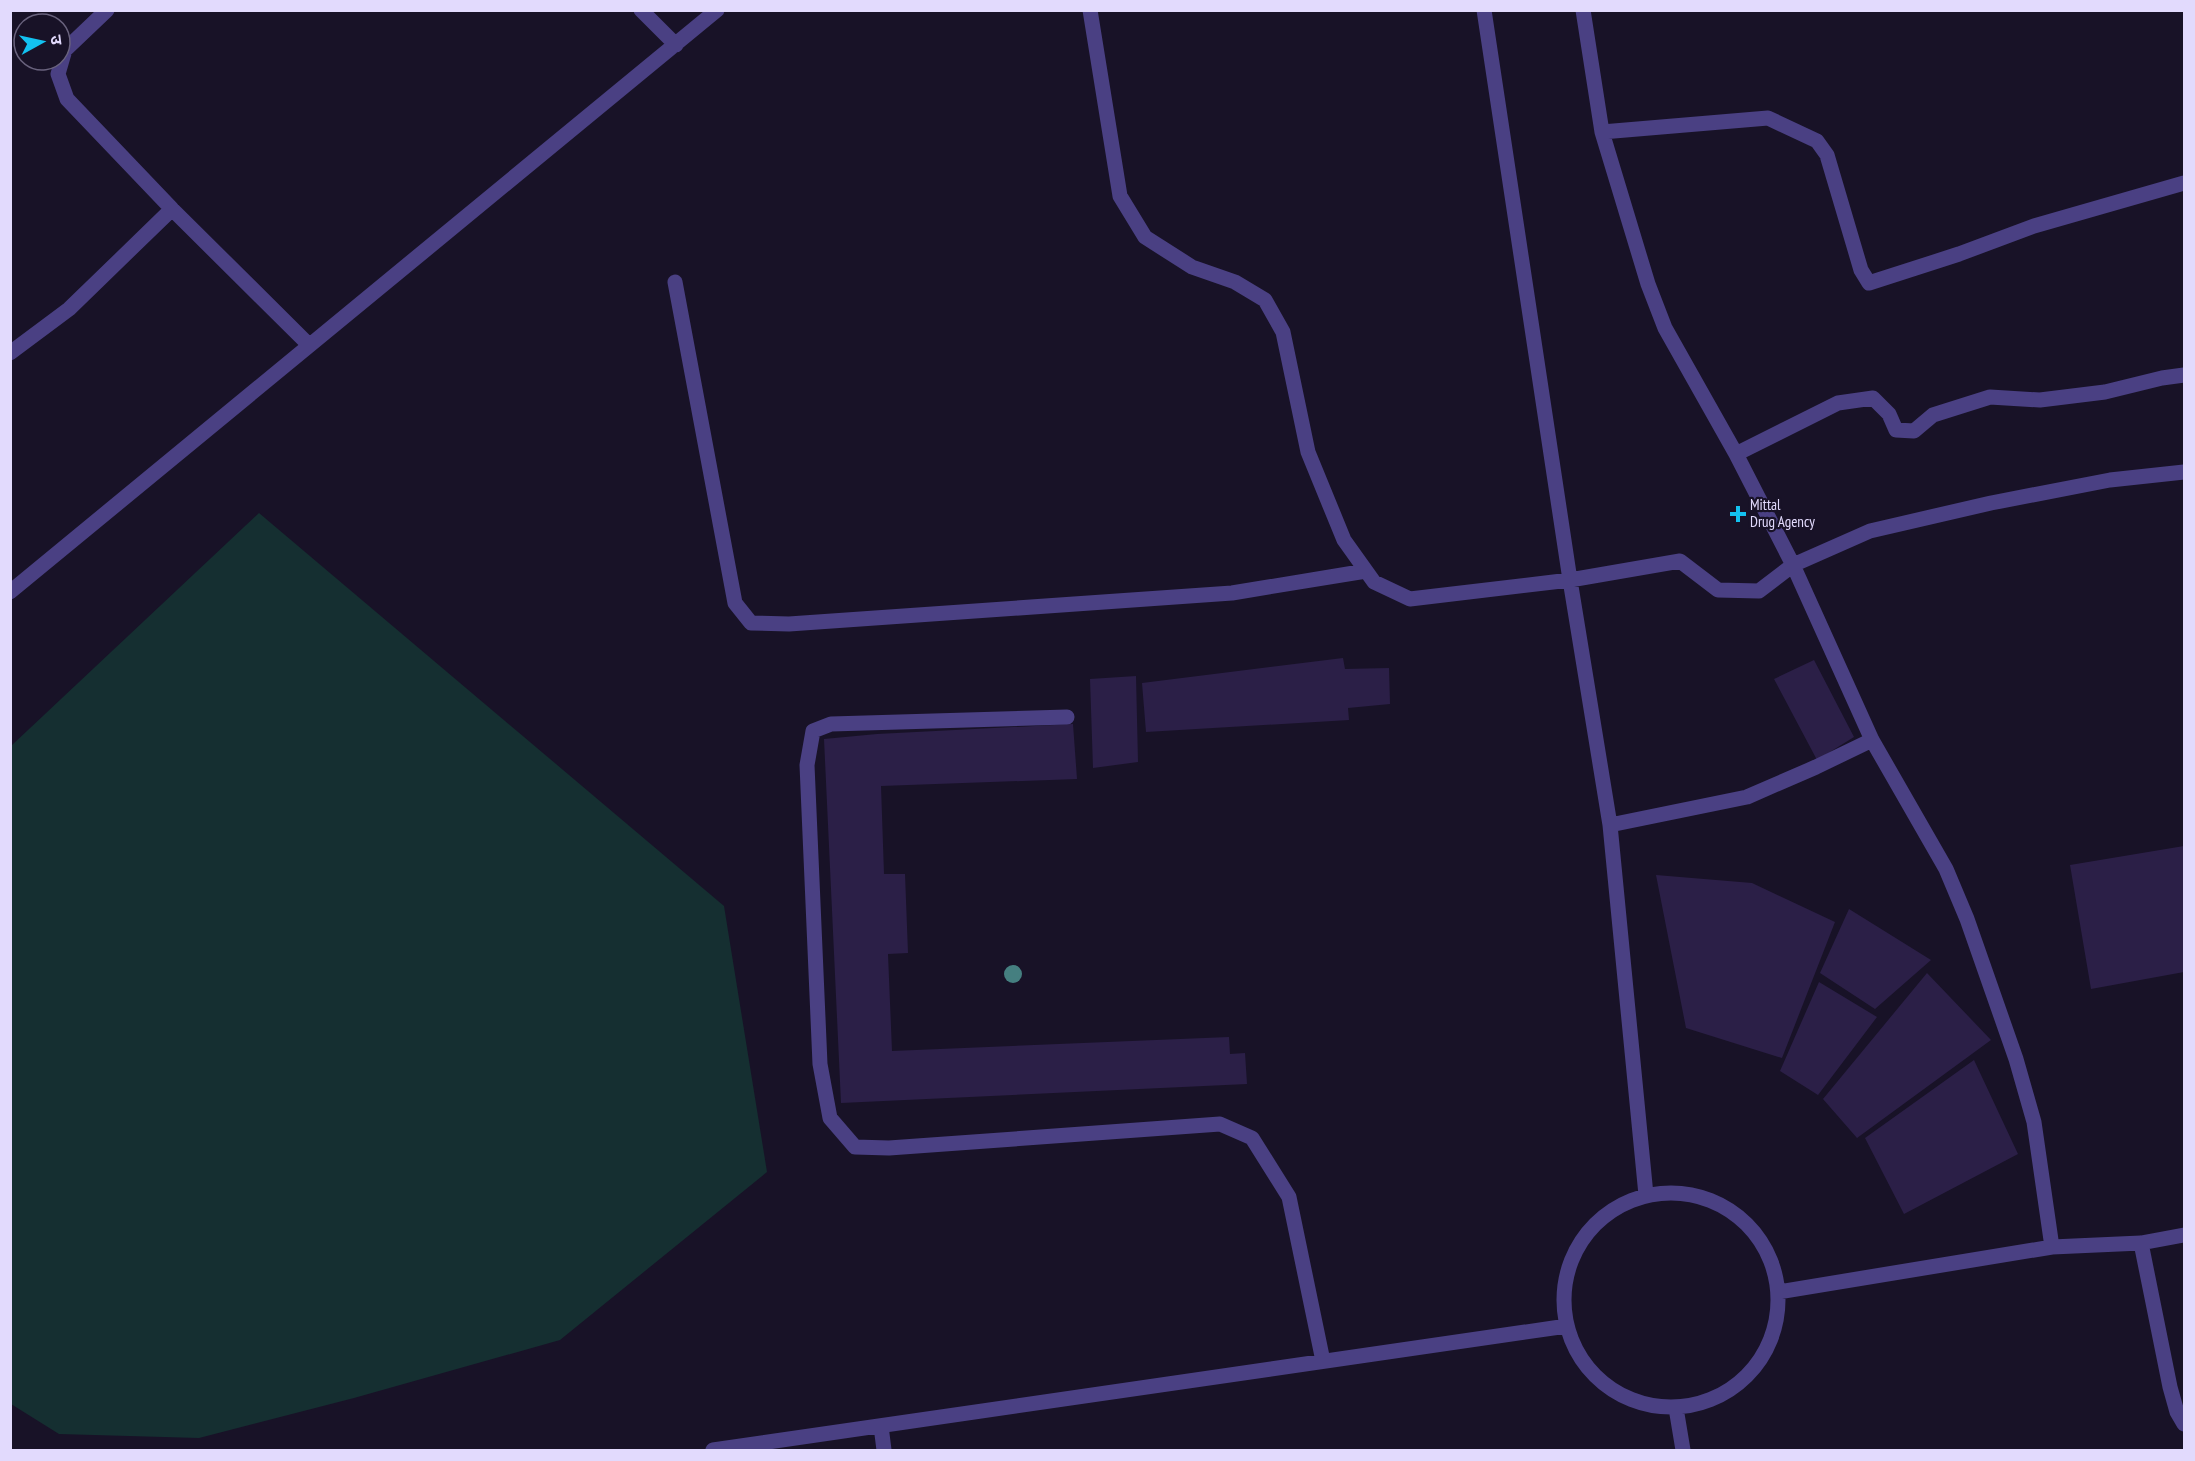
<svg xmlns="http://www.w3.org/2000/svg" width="2195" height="1461" font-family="'PT Sans Narrow','Noto Sans Devanagari',sans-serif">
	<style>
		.green { fill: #152f31 }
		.building { fill: #2b1f47 }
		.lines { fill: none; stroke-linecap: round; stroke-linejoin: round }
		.minor { stroke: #4a4083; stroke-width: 15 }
		.tree { fill: #457f80 }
		.poi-dot { fill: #13c1f0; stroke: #181227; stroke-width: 2 }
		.labels { text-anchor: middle; stroke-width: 4.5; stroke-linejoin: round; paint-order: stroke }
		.poi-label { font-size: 15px; fill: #e2dafd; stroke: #181227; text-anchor: start }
	</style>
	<rect width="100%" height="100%" fill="#181227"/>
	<path class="green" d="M259,513L724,906L767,1172L560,1340L354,1398L199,1438L59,1434L11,1404V746Z"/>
	<path class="building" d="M1343,658L1345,669L1389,668L1390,704L1348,708L1349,720L1146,732L1142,683Z
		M1814,660L1854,737L1817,760L1774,679Z
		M1136,676L1138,762L1093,768L1090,679Z
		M1073,724L1077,779L881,786L884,874H905L908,953L888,954L892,1051L1229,1037L1230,1054L1245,1053L1247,1084L841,1103L824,739L877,734Z
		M2184,846V972L2091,989L2070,865Z
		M1656,875L1752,883L1835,922L1782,1058L1686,1028Z
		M1849,909L1931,960L1875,1009L1820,973Z
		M1927,973L1991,1040L1857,1138L1823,1099Z
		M1819,982L1877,1017L1818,1095L1780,1071Z
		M1974,1060L2018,1154L1904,1214L1865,1138Z"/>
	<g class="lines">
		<path class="minor" d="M107,10L65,50L58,74L67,99L172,209L309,345
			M641,10L676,45
			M1090,10L1120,196L1145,237L1192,267L1235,282L1265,300L1283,332L1308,452L1344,540L1374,582L1410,599L1570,580L1680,561L1718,590L1759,591L1793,565L1870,531L1991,503L2110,480L2184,472
			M1484,10L1570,580L1610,825L1646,1195
			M1583,10L1602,132L1648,284L1665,328L1736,454L1793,565L1872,740L1946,869L1967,919L2016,1059L2034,1122L2052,1247
			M1602,132L1768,118L1817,141L1827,155L1861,270L1869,283L1959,254L2034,226L2184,183
			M675,282L735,603L751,623L789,624L1232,593L1366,571
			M10,353L69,309L172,209
			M1736,454L1838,403L1873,398L1889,414L1896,430L1914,431L1933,415L1990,397L2040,400L2105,392L2162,378L2184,375
			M10,592L717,10
			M1067,717L831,724L813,731L807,765L820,1064L830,1118L855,1147L889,1148L1220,1124L1252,1138L1289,1197L1323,1361
			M1610,825L1747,797L1816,767L1872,740
			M1564 1300a107 107 0 1 1 214 0a107 107 0 1 1-214 0Z
			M2141,1243L2170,1387L2177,1412L2184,1424
			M1778,1292L2052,1247L2141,1243L2184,1235
			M1676,1408L1683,1450
			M881,1426L884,1450
			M713,1450L1567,1326"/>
	</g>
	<circle class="tree" cx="1013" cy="974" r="9"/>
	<path class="poi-dot" d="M1735 505h6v6h6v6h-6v6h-6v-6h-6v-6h6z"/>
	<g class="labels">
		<g class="poi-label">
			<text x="1750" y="510">Mittal<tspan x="1750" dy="17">Drug Agency</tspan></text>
		</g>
	</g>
	<rect width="2195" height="1461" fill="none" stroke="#e2dafd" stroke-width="24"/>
	<g transform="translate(42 42) rotate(82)"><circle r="28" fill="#181227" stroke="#69627d" stroke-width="1.5"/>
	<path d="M0-4.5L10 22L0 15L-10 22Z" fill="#13c1f0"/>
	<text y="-9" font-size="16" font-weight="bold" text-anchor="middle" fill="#e2dafd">उ</text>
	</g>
</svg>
